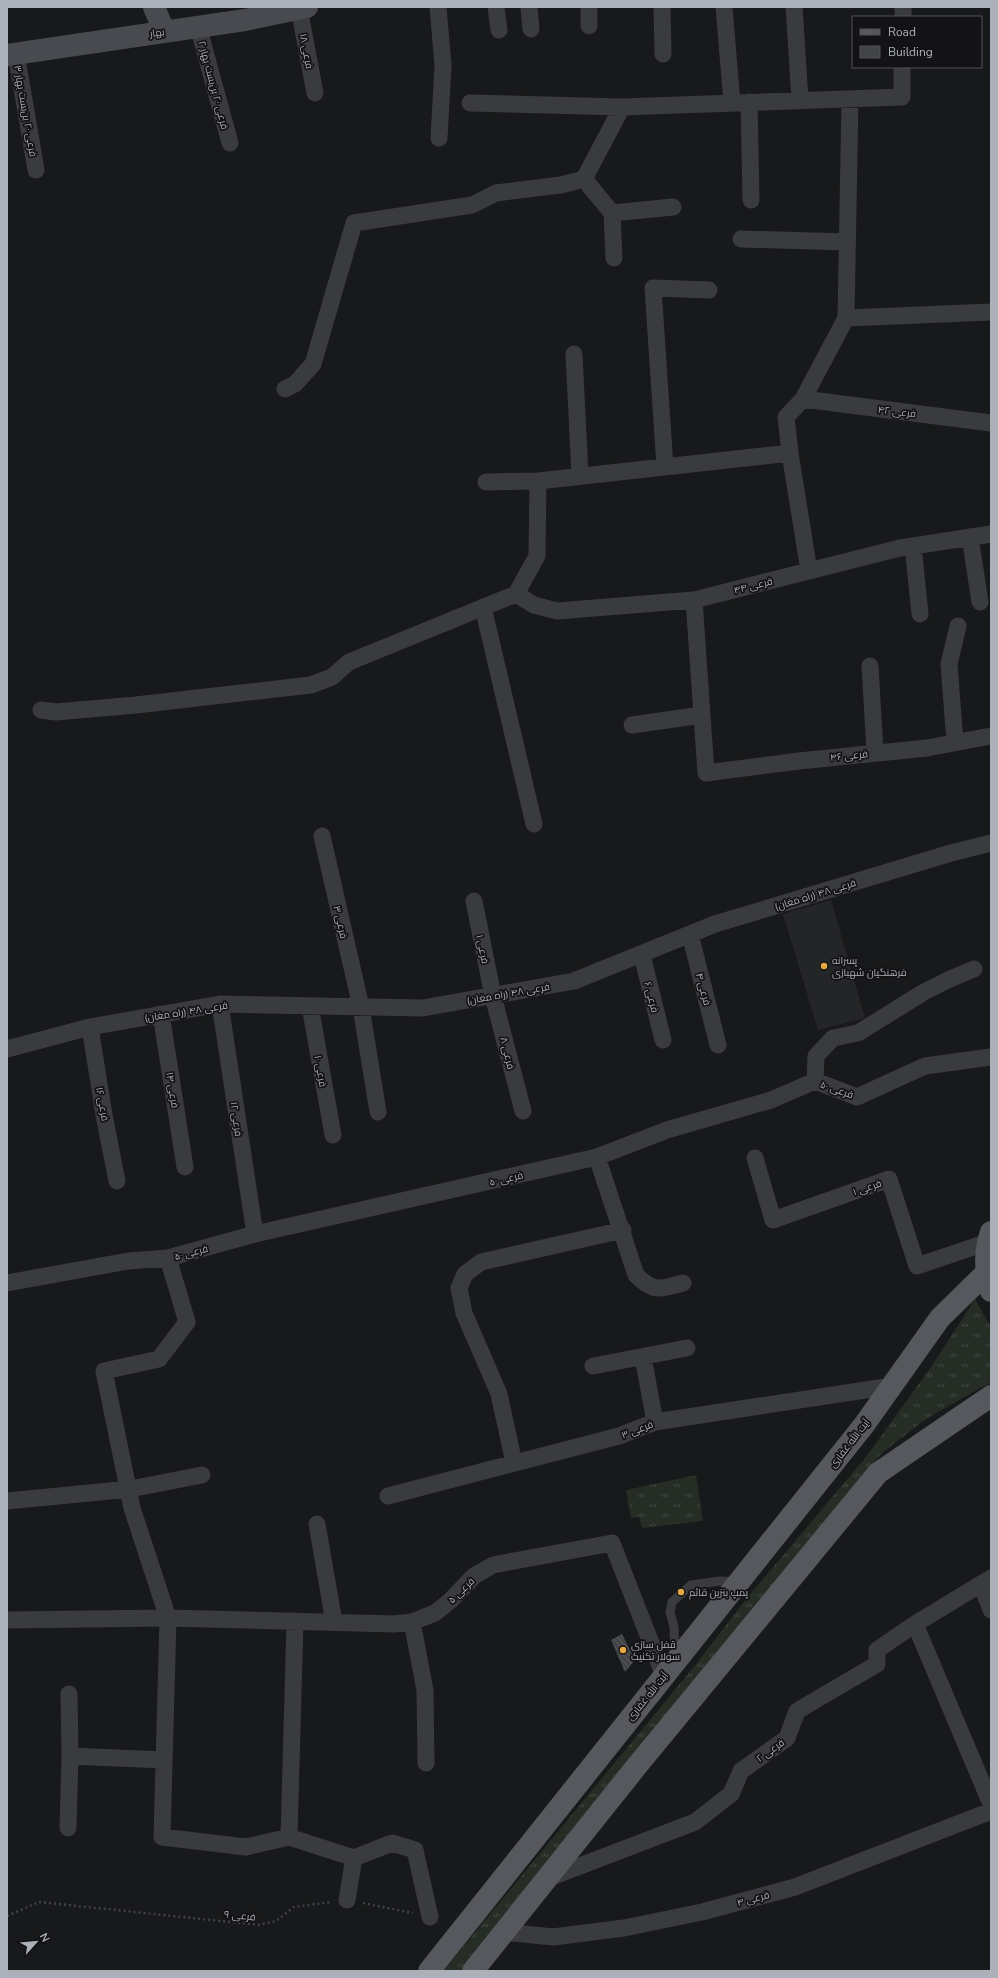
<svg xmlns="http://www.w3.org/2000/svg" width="998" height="1978" font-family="'Nunito Sans',Cairo,sans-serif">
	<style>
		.built { fill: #242527 }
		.grass { fill: url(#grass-tufts) }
		.building { fill: url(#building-back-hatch) }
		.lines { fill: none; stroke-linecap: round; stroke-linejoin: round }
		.path { stroke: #404246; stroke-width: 2.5; stroke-dasharray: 2 3; stroke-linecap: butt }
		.lane { stroke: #3a3b3f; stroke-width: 9 }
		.street { stroke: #3a3b3f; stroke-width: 17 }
		.secondary { stroke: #484a4f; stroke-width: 22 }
		.primary { stroke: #56585e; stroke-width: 22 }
		.poi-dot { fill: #e7a844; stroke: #131315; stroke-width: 1.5 }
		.labels { text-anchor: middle; stroke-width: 3.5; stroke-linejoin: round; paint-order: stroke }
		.street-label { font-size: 10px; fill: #acb0b9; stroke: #131315 }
		.poi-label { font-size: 10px; fill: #acb0b9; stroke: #131315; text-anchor: start }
	</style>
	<defs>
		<pattern id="grass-tufts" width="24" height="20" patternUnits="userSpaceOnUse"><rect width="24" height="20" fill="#252d25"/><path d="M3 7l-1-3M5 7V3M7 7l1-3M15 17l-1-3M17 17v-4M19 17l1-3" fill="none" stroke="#424943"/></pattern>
		<pattern id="building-back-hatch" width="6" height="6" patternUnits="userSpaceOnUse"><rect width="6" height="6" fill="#434447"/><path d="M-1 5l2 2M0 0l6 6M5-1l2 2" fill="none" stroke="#5b5c5f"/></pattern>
	</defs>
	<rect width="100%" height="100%" fill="#18191a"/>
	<path class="built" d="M831,900L865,1018L818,1030L783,914Z"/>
	<path class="grass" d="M975,1299L991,1327V1382L926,1419L882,1453L461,1971H443L696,1664L747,1598L866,1457L933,1364Z
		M696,1475L703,1521L642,1528L639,1517L631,1518L626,1490Z"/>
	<path class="building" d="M622,1634L635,1660L625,1672L611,1640Z"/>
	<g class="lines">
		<path class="path" d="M363,1903L413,1913
			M7,1916L39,1902L259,1925L276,1921L294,1907L332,1902"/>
		<path class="lane" d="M675,1656L674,1627L670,1612L672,1602L691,1585L720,1581L737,1582"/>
		<path class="street" d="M438,7L443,65L439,138
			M496,7L499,30
			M529,7L531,29
			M589,7V26
			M662,7L663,54
			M724,7L732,103
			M794,7L800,100
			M299,8L315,93
			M903,17V7
			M198,26L230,143
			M16,53L36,170
			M749,102L751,200
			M470,103L622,107L902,97V67
			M584,179L612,213L614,258
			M612,213L673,207
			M741,239L847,242
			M846,318L991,312
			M574,354L580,476
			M285,389L295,384L313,364L354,223L472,205L496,193L561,185L584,179L622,107
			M803,399L991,423
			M665,467L653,288L709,290
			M486,482L538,481L790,453
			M970,537L980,602
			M913,546L920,614
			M809,571L790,453L786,417L803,399L846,318L850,99
			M516,594L534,605L557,611L694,600L900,548L991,534
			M694,600L706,773L799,761L927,748L991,736
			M483,607L534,824
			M870,666L875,752
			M41,710L56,712L136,705L311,685L332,677L349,662L516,594L537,556L538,481
			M632,725L702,715
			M955,742L949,664L958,626
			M322,836L361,1007L378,1112
			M474,901L493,996L523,1111
			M690,934L718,1045
			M642,955L663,1040
			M220,1004L255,1234
			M310,1006L333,1135
			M161,1014L185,1167
			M90,1027L104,1115L117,1181
			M7,1049L90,1027L220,1004L423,1008L574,981L715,924L951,853L991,843
			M815,1081L816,1056L833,1038L858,1033L924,992L950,979L974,969
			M597,1157L636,1275C654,1293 660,1289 683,1283
			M755,1158L773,1220L889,1179L917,1266L988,1242
			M168,1258L187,1322L159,1359L104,1371L132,1508L168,1618L162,1837L246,1847L289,1837L354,1858L347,1900
			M7,1283L128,1261L168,1258L255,1234L597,1157L667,1130L771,1100L815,1081L857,1097L925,1066L991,1057
			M643,1357L655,1422
			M593,1366L687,1348
			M514,1463L499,1394L464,1313L459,1288L465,1274L481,1262L623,1230
			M388,1496L619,1436L655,1422L892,1386
			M7,1501L130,1489L202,1475
			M317,1524L334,1622
			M981,1584L991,1610
			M7,1620L168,1618L394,1624L412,1622L435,1613L451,1600L474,1576L493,1565L612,1543L664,1676
			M412,1622L425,1690L426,1763
			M915,1624L991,1804
			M70,1756L164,1760
			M68,1828L70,1756L69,1694
			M289,1837L295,1621
			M354,1858L392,1843L415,1850L430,1917
			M546,1879L695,1822L731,1794L741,1771L787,1738L797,1711L877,1664V1650L915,1624L991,1578
			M504,1932L553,1937L624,1928L702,1912L795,1887L991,1811"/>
		<path class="secondary" d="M154,7L164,31
			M7,55L245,20L307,7"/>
		<path class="primary" d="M991,1232C984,1253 985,1270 991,1291
			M429,1971L864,1425L940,1318L986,1273
			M473,1971L636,1767L878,1473L991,1396"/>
	</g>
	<g class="poi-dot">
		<circle cx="824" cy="966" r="4"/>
		<circle cx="681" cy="1592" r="4"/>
		<circle cx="623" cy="1650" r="4"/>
	</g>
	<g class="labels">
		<g class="street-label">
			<text transform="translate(157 32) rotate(-8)" y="4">بهار</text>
			<text transform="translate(307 51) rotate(79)" y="4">فرعی ۱۸</text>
			<text transform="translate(214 85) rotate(75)" y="4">فرعی ۲۰ بن‌بست بهار ۲</text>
			<text transform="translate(26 111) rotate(80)" y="4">فرعی ۲۰ بن‌بست بهار ۳</text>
			<text transform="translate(897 411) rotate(7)" y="4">فرعی ۴۲</text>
			<text transform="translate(753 585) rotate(-14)" y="4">فرعی ۴۴</text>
			<text transform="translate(849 755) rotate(-6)" y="4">فرعی ۴۶</text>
			<text transform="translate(815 894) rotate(-17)" y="4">فرعی ۴۸ (راه مغان)</text>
			<text transform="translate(341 922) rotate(77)" y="4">فرعی ۳</text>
			<text transform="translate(483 949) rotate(78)" y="4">فرعی ۱</text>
			<text transform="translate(704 989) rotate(76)" y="4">فرعی ۴</text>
			<text transform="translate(508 993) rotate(-10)" y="4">فرعی ۴۸ (راه مغان)</text>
			<text transform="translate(652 997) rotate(76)" y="4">فرعی ۶</text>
			<text transform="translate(186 1011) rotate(-9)" y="4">فرعی ۴۸ (راه مغان)</text>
			<text transform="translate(508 1053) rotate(76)" y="4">فرعی ۸</text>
			<text transform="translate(321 1071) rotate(80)" y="4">فرعی ۱۰</text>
			<text transform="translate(837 1089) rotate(19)" y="4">فرعی ۵۰</text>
			<text transform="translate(173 1090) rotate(81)" y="4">فرعی ۱۴</text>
			<text transform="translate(103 1104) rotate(80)" y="4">فرعی ۱۶</text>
			<text transform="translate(237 1119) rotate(82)" y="4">فرعی ۱۲</text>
			<text transform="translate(506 1178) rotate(-13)" y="4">فرعی ۵۰</text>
			<text transform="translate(867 1187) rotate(-19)" y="4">فرعی ۱</text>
			<text transform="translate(191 1252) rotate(-15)" y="4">فرعی ۵۰</text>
			<text transform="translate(637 1429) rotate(-21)" y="4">فرعی ۳</text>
			<text transform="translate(849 1443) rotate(-52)" y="4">آیت الله غفاری</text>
			<text transform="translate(461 1590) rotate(-44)" y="4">فرعی ۵</text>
			<text transform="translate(647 1696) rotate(-51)" y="4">آیت الله غفاری</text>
			<text transform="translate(770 1750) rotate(-36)" y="4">فرعی ۲</text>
			<text transform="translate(753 1898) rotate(-15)" y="4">فرعی ۴</text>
			<text transform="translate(240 1915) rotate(6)" y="4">فرعی ۹</text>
		</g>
		<g class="poi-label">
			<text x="832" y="964">پسرانه<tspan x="832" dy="12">فرهنگیان شهبازی</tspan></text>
			<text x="689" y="1596">پمپ بنزین قائم</text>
			<text x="631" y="1648">قفل سازی<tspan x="631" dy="12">سولار تکنیک</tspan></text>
		</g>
	</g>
	<rect width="998" height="1978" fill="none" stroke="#acb0b9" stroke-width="16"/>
	<rect x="852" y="16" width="130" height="52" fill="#131315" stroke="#505257"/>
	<rect x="860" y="29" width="20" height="6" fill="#56585e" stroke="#505257"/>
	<text x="888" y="36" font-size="12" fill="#acb0b9">Road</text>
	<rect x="860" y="46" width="20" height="12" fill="#434447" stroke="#505257"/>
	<text x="888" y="56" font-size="12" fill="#acb0b9">Building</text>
	<g transform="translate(36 1942) rotate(63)" stroke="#131315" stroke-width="3" paint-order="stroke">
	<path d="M0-3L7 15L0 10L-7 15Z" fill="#acb0b9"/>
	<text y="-6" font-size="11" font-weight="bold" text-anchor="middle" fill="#acb0b9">N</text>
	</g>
</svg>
